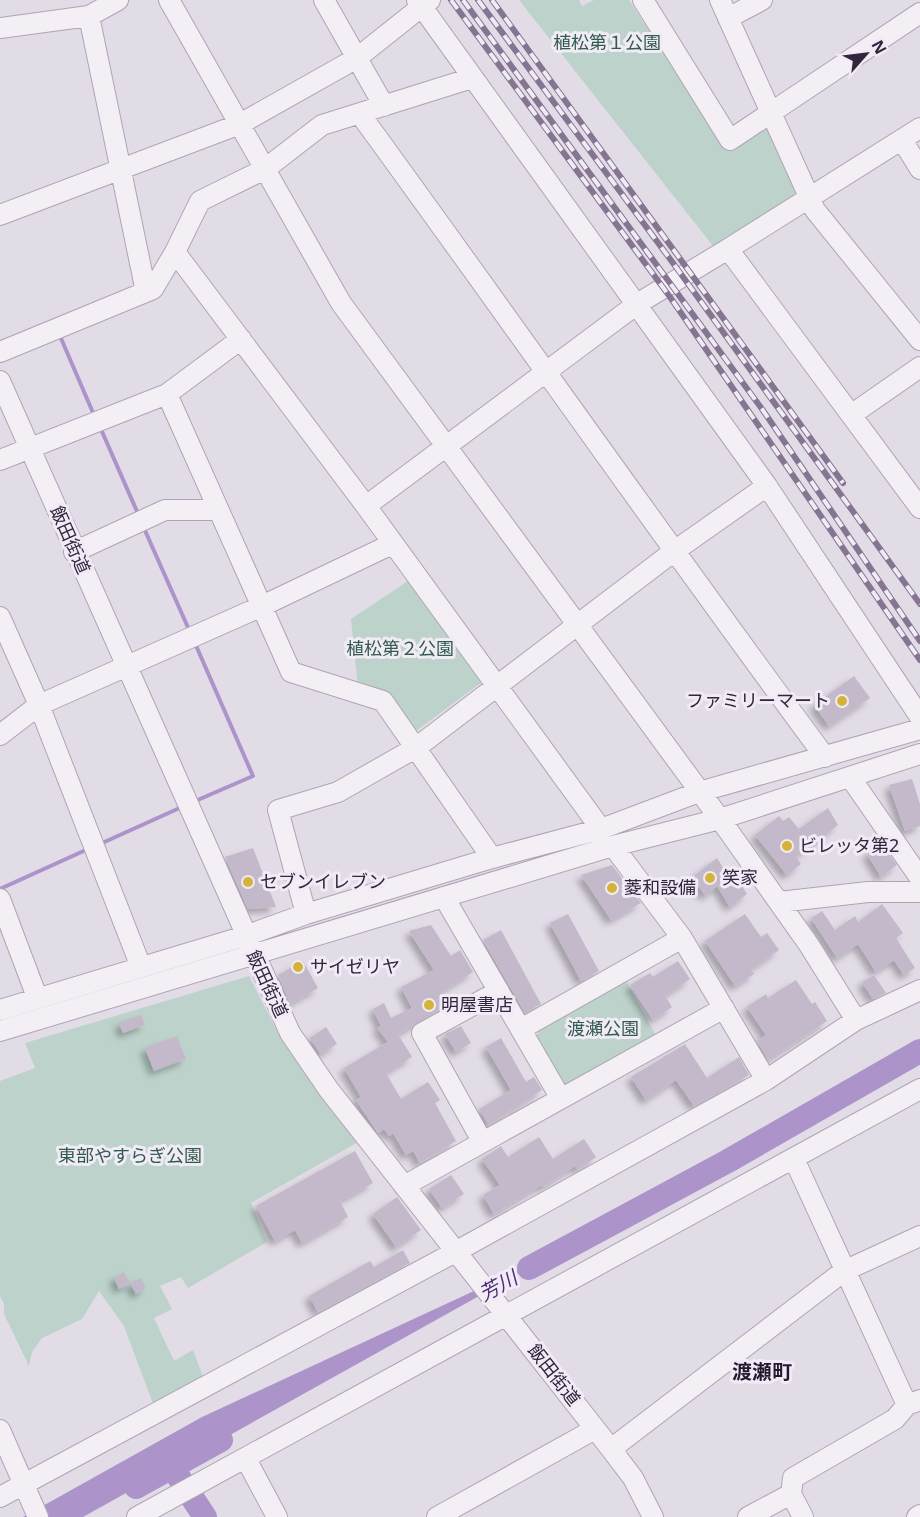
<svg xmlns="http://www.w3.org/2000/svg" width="920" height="1517" font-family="'Noto Sans','Noto Sans JP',sans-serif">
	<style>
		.green { fill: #bdd2cb }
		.water { fill: #ac94ca }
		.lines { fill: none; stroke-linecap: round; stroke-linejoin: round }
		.stream { stroke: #ac94ca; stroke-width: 4 }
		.river { stroke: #ac94ca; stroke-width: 24 }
		.building { fill: #c3b9ca; filter: url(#shadow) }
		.minor-casing { stroke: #aea5b4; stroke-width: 22 }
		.minor { stroke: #f3eff5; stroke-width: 20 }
		.rail-casing { stroke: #857591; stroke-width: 6 }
		.rail { stroke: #f0ebf5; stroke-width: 4; stroke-dasharray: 11; stroke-linecap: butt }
		.poi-dot { fill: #d5b338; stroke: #f0ebf5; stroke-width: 2 }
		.labels { text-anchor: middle; stroke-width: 6; stroke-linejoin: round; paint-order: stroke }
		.park-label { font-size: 18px; fill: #325b50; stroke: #f0ebf5 }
		.street-label { font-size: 18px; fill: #33253e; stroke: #f0ebf5 }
		.poi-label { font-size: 18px; fill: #33253e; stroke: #f0ebf5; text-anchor: start }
		.water-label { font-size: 20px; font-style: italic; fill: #502d74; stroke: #f0ebf5 }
		.neighbourhood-label { font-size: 20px; font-weight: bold; fill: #25182f; stroke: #f0ebf5 }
	</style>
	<defs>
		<filter id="shadow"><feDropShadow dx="-5" dy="5" stdDeviation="3" flood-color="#0004"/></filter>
	</defs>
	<rect width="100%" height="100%" fill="#e2dce7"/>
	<path class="green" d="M519,0H579L582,6L594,0H629L726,150L766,123L801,192L713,246Z
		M408,581L482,682L416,731L358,687L351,619Z
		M249,976L279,1035L295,1059L360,1141L251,1203L267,1242L188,1288L181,1277L160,1286L172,1309L154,1318L174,1361L193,1350L205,1382L155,1409L124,1326L99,1291L82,1319L42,1338L32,1352L29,1366L4,1314V1304L0,1296V1081L35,1068L25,1043Z
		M625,979L656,1036L569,1084H561L536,1039L539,1029Z"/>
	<path class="water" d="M558,1252L83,1517H23L202,1417Z"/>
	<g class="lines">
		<path class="stream" d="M62,335L60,336L94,415
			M100,427L139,516
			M143,526L190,632
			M193,802L253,776L194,641
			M100,844L184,806
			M0,889L88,849"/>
		<path class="river" d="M529,1268L728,1161L920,1051
			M174,1470L205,1517
			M136,1487L221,1440"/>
	</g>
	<path class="building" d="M854,676L870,698L829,726L814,705Z
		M912,779L920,804V826L905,831L889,785Z
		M828,808L838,825L796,857L801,864L787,875L755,835L779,816L783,821L789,817L799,829Z
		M882,844L897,865L881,877L867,854Z
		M253,848L276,907L248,909L225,857Z
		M717,858L731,880L736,876L747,894L730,907L717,886L706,896L691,878Z
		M612,865L641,903L611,920L581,875Z
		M882,904L903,933L896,938L915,968L904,975L894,960L876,972L858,944L837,958L811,918L822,911L835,930L855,916L858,922Z
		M568,914L599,971L581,981L550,923Z
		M745,914L761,937L767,933L779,950L751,969L754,974L735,986L705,941Z
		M431,925L451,956L460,950L473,972L441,992L448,1005L398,1034L412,1057L386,1073L401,1099L428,1082L440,1100L435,1103L456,1141L420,1163L413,1151L406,1155L393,1133L389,1136L384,1129L378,1133L356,1100L361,1097L344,1068L388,1042L377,1028L381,1026L373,1009L384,1003L391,1018L412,1008L401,987L434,970L409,931Z
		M501,930L541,1004L525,1013L483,940Z
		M303,961L318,988L290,1004L278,975Z
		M678,961L690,979L665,996L672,1007L653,1020L630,985L650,973L653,977Z
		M874,975L886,993L873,999L862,982Z
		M796,980L812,1004L815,1002L827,1021L768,1060L757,1041L766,1035L747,1007L766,994L768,998Z
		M141,1015L145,1025L123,1033L119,1023Z
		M461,1026L471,1043L456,1052L445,1034Z
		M326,1027L337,1044L321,1054L310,1038Z
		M177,1036L186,1059L154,1071L145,1048Z
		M501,1038L526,1082L534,1077L542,1090L489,1125L479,1109L511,1090L486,1047Z
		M685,1044L707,1078L739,1057L749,1075L694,1106L676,1080L646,1100L631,1077Z
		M539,1137L553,1159L584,1139L596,1157L578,1170L575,1166L543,1187L541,1185L494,1214L483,1195L500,1185L482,1159L501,1146L508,1157Z
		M355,1151L373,1183L340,1201L348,1217L302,1243L295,1230L275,1241L256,1206Z
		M451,1175L464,1194L442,1208L429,1189Z
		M397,1197L421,1230L396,1247L373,1214Z
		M403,1250L410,1263L318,1312L309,1296L370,1261L374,1267Z
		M124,1272L130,1283L119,1289L114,1278Z
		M141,1278L146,1288L136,1294L130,1283Z"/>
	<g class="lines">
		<g class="minor-casing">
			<path id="minor" d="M169,0L341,303L720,819L809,945L856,1020
				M324,0L384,106
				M417,0L767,486L920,717
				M643,0L730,140L920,13
				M720,0L815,210L920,340
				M89,16L146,292
				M728,18L762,0
				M0,28L89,16L118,0
				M360,114C516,328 667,544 825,757
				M920,128L728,249L920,508
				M902,140L920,169
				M0,215L240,124L357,58L430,0
				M175,252L200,201L265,169L322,125L472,78
				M0,352L153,289L175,252L366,506
				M0,381L290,1033L329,1090L611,1449L633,1478L653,1517
				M167,394L291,672L383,701L492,858
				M851,415L920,367
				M0,460L167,394L241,339
				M74,552L165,510H217
				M0,617L39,705L141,967
				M0,735L39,705L260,607L392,544
				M850,777L920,878
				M601,829L366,506L637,304L728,249
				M613,846L682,938L766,1080
				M444,897L560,1097
				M0,899L37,997
				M779,902L868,892H920
				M306,914L278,810L338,792L417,747L673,552L767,486
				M0,1010L245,936L306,914L492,858L601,829L699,792L920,729
				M521,1029L682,938
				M0,1031L613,846L720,819L920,754
				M482,1141L422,1033L499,991
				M794,1159L907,1405
				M404,1186L724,1008
				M0,1430L38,1517
				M611,1449L844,1271L920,1236
				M246,1459L277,1517
				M0,1497L457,1251L766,1080L856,1020L920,990
				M137,1517L920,1089
				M437,1517L595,1429
				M748,1517L791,1494
				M803,1517L791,1494L793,1478L895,1419L907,1405L920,1400
				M917,1517L920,1515"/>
		</g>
		<use href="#minor" class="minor"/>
		<g class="rail-casing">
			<path id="rail" d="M451,0L670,297L920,660
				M463,0L762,409L920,641
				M478,0L673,263L920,604
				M492,0L843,483"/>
		</g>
		<use href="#rail" class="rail"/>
	</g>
	<g class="poi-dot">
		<circle cx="842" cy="701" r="6"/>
		<circle cx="787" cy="846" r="6"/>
		<circle cx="710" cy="878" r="6"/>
		<circle cx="248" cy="882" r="6"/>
		<circle cx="612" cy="888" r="6"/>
		<circle cx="298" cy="967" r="6"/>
		<circle cx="429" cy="1005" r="6"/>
	</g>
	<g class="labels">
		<g class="park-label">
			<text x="607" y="49">植松第１公園</text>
			<text x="400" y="655">植松第２公園</text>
			<text x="603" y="1035">渡瀬公園</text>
			<text x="130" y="1162">東部やすらぎ公園</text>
		</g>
		<g class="street-label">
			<text transform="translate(70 540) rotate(66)" y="6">飯田街道</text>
			<text transform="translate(267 984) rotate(65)" y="6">飯田街道</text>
			<text transform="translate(554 1375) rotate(52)" y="6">飯田街道</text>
		</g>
		<g class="poi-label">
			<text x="830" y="707" text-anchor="end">ファミリーマート</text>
			<text x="799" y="852">ビレッタ第2</text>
			<text x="722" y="884">笑家</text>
			<text x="260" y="888">セブンイレブン</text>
			<text x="624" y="894">菱和設備</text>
			<text x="310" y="973">サイゼリヤ</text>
			<text x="441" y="1011">明屋書店</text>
		</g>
		<g class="water-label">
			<text transform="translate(498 1286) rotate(-29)" y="7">芳川</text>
		</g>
		<g class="neighbourhood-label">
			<text x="762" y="1379">渡瀬町</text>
		</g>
	</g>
	<g transform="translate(866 54) rotate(62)" stroke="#f0ebf5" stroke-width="4.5" paint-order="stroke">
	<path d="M0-4.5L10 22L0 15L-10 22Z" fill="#33253e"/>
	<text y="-9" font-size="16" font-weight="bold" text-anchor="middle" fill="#33253e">N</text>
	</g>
</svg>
